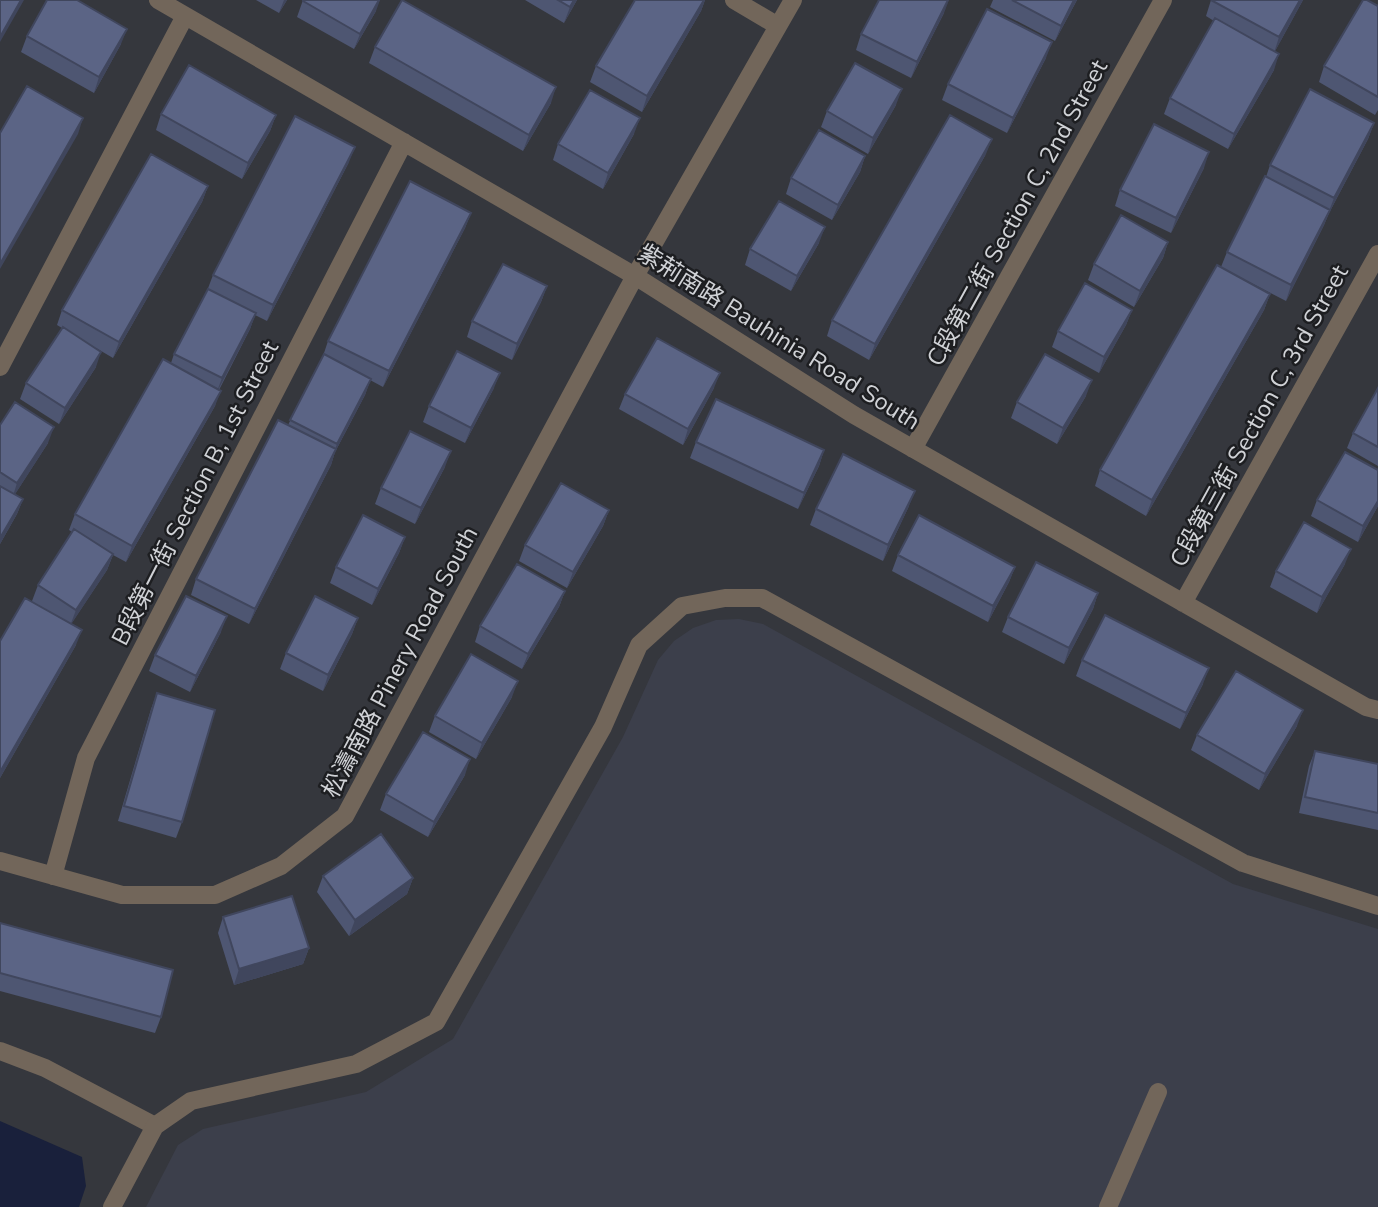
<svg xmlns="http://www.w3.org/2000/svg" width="1378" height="1207" font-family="'Nunito Sans','Noto Sans TC',sans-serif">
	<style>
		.built { fill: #3c3f4b }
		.water { fill: #19203b }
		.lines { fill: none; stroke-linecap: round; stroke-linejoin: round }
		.service { stroke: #72665a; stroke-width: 18 }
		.minor { stroke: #72665a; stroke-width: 18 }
		.wall { fill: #4e5672 }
		.shaded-wall { fill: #40465d }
		.building { fill: #5b6485; stroke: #40465d; stroke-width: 2 }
		.labels { text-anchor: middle; stroke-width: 5; stroke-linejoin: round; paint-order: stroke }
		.street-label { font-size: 24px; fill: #d0d2d6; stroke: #1d1e21 }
	</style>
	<rect width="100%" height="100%" fill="#35373d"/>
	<path class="built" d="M739,619L763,624L1233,884L1378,929V1207H146L178,1145L203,1129L366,1092L453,1039L623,737L658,660L674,641L693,628L716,620Z"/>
	<path class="water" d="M0,1121L82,1157L86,1186L79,1207H0Z"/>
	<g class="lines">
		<path class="service" d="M0,1051L45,1068L155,1126
			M1108,1207L1158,1092"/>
		<path class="minor" d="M158,0L635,276L854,415L1366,707L1378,710
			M734,0L778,26
			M0,367L185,16
			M913,449L1163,0
			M1183,603L1378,254
			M0,861L122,895H215L281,866L345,816L635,276L793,0
			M53,876L86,758L404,142
			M112,1207L155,1126L191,1101L356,1064L436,1022L603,727L639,645L682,606L725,598H762L1243,863L1378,906"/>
	</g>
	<path class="wall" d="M256,0H287L279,13Z
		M303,0L376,11L354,49L297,17Z
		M525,0H577L564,23Z
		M635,0H705L701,11L642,112L590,82L596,66Z
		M993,0H1077L1055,41L990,7Z
		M1211,0H1303L1275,51L1274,70L1228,149L1164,114L1170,98L1214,21L1206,16Z
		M1378,6V110L1375,115L1319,82L1324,66Z
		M944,13L911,78L856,50L861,34Z
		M27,36L121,44L94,93L21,52Z
		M375,47L551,103L523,151L369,63Z
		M1046,58L1007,133L942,100L948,84Z
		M896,105L868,154L821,127L827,111Z
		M161,114L276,115L270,131L242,179L156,130Z
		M1374,123L1368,139L1329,213L1324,225L1286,301L1222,268L1270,294L1264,310L1146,516L1095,486L1100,470L1221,267L1227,252L1266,177L1270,165Z
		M634,134L603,189L553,160L558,144Z
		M986,154L869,360L827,336L832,320Z
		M865,156L860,172L832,220L786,194L791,178Z
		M349,162L267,321L255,315L250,329L219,390L215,406L126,562L113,555L107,570L71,624L76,645L0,778V641L32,601L38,585L72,532L69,530L75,514L171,363L174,354L207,291L213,275Z
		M1204,168L1171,233L1115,206L1120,190Z
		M208,186L202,202L113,358L96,348V367L59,424L20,399L26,383L62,328L57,325L62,310Z
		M471,213L465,228L383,387L370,380L365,395L335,452L331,465L249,624L191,595L196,579L288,425L323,356L328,341Z
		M1168,242L1163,258L1134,307L1088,280L1094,264Z
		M819,243L791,291L745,265L750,249Z
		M547,286L541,302L512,360L467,337L472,321Z
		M1132,310L1126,325L1099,373L1052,347L1058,331Z
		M494,388L465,443L423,422L429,406Z
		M714,388L683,445L619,409L625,394Z
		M1378,388V466L1347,448L1353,433Z
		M1086,396L1057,444L1011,418L1017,402Z
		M0,425L48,443L15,494L23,499L17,514L0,544Z
		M696,442L824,450L819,466L798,509L690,458Z
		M445,467L415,524L375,504L381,488Z
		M1317,500L1378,506L1358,542L1311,516Z
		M909,506L883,561L810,525L816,509Z
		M609,510L603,526L567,588L519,561L525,545Z
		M405,537L399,553L372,605L330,583L336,567Z
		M898,555L1015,567L1009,582L988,622L892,571Z
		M1345,564L1317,613L1270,587L1276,571Z
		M565,591L559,607L522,669L475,642L480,626Z
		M1098,593L1093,609L1064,664L1002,632L1008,617Z
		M358,618L352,634L323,691L280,669L286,653Z
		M221,632L190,692L149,671L155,655Z
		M1082,660L1203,684L1180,729L1076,676Z
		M157,693L182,822L176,838L118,821L151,709Z
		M512,697L476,759L429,732L435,716Z
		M1297,726L1259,790L1191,750L1197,735Z
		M1315,751L1378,764V830L1299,813L1309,766Z
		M465,775L428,837L380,810L386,794Z
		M323,876L413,878L407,894L349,936L317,892Z
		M223,917L309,948L303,964L234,985L218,933Z
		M0,923L161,1017L155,1033L0,991Z"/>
	<path class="shaded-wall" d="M21,0H24L0,42V37Z
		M284,0H287L279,13Z
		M379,0H380L376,11L354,49L360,34Z
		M574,0H577L564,23L570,7Z
		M704,0H705L701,11L642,112L647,96Z
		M949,0L944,13L911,78L917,62Z
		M1074,0H1077L1055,41L1061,26Z
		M1300,0H1303L1274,53L1279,37Z
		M127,29L121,44L94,93L99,77Z
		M1052,42L1046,58L1007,133L1013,118Z
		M1279,54L1274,70L1228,149L1234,134Z
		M556,87L551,103L523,151L529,135Z
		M902,89L896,105L868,154L873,138Z
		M276,115L270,131L242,179L248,163Z
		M83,118L78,134L0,269V264Z
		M640,118L634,134L603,189L608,173Z
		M1374,123L1368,139L1329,213L1324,225L1286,301L1291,285L1329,211L1334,198Z
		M992,139L986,154L869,360L875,344Z
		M355,147L349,162L267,321L273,305Z
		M1209,152L1204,168L1171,233L1176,218Z
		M865,156L860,172L832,220L838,205Z
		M208,186L202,202L113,358L119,342Z
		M471,213L465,228L383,387L389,371Z
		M825,227L819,243L791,291L797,276Z
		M1168,242L1163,258L1134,307L1140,291Z
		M547,286L541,302L512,360L517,344Z
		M1270,294L1264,310L1146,516L1152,500Z
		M1132,310L1126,325L1099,373L1104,357Z
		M256,313L250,329L216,394L222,378Z
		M101,352L96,367L59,424L65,408Z
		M500,373L494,388L465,443L471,428Z
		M720,373L714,388L683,445L688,429Z
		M371,379L365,395L335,452L331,465L249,624L255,609L332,457L337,444Z
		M1092,380L1086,396L1057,444L1063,428Z
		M221,391L215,406L126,562L132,546Z
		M54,427L48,443L12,499L17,483Z
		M824,450L819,466L798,509L804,493Z
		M451,451L445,467L415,524L421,508Z
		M915,491L909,506L883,561L888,545Z
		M23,499L17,514L0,544V538Z
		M1378,501V506L1358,542L1363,526Z
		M609,510L603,526L567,588L573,572Z
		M405,537L399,553L372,605L378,589Z
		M1351,549L1345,564L1317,613L1322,597Z
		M113,554L107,570L70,626L76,610Z
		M1015,567L1009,582L988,622L993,606Z
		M565,591L559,607L522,669L528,654Z
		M1098,593L1093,609L1064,664L1069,648Z
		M227,616L221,632L190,692L196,676Z
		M358,618L352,634L323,691L328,675Z
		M82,630L76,645L0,778V772Z
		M1209,668L1203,684L1180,729L1186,713Z
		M518,681L512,697L476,759L482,743Z
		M1303,710L1297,726L1259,790L1265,774Z
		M470,759L465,775L428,837L434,822Z
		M413,878L407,894L349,936L355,920Z
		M309,948L303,964L234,985L239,969Z"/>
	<path class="building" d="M0,0H21L0,37Z
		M47,0H77L127,29L99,77L27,36Z
		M303,0H379L360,34L303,1Z
		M402,0L556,87L529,135L375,47Z
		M558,0H574L570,7Z
		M635,0H704L647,96L596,66Z
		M879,0H948L917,62L861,34Z
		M1012,0H1074L1061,26Z
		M1211,0H1300L1279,37Z
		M1363,0H1367L1378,6V97L1324,66Z
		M987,9L1052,42L1013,118L948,84Z
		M1215,18L1279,54L1234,134L1170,98Z
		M855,63L902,89L873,138L827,111Z
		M189,65L276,115L248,163L161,114Z
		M27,86L83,118L0,264V133Z
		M1310,89L1374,123L1334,198L1270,165Z
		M590,90L640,118L608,173L558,144Z
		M950,115L992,139L875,344L832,320Z
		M295,116L355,147L273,305L213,275Z
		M1154,124L1209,152L1176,218L1120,190Z
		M819,130L865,156L838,205L791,178Z
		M151,154L208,186L119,342L62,310Z
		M1265,176L1330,210L1291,285L1227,252Z
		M410,181L471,213L389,371L328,341Z
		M779,201L825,227L797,276L750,249Z
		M1121,215L1168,242L1140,291L1094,264Z
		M503,264L547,286L517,344L472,321Z
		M1217,265L1270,294L1152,500L1100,470Z
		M1085,283L1132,310L1104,357L1058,331Z
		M208,289L256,313L222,378L174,354Z
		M63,327L101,352L65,408L26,383Z
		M657,338L720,373L688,429L625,394Z
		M457,351L500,373L471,428L429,406Z
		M324,354L371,379L337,444L290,420Z
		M1045,354L1092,380L1063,428L1017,402Z
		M163,359L221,391L132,546L75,514Z
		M1378,388V447L1353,433Z
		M716,399L824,450L804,493L696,442Z
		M15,402L54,427L17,483L0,472V425Z
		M278,420L336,449L255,609L196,579Z
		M410,431L451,451L421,508L381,488Z
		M1345,452L1378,470V501L1363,526L1317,500Z
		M843,454L915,491L888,545L816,509Z
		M561,483L609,510L573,572L525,545Z
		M0,486L23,499L0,538Z
		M363,515L405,537L378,589L336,567Z
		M919,515L1015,567L993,606L898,555Z
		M1304,522L1351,549L1322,597L1276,571Z
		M74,529L113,554L76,610L38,585Z
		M1036,562L1098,593L1069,648L1008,617Z
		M517,564L565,591L528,654L480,626Z
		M186,596L227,616L196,676L155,655Z
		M315,596L358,618L328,675L286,653Z
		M25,598L82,630L0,772V641Z
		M1105,615L1209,668L1186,713L1082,660Z
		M471,654L518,681L482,743L435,716Z
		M1236,671L1303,710L1265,774L1197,735Z
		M157,693L215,710L182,822L124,806Z
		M423,732L470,759L434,822L386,794Z
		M1315,751L1378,764V813L1305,797Z
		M381,834L413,878L355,920L323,876Z
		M292,896L309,948L239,969L223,917Z
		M0,923L173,970L161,1017L0,973Z"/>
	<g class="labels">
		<g class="street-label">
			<text transform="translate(1017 213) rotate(-61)" y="8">C段第二街 Section C, 2nd Street</text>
			<text transform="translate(779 337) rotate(32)" y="8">紫荊南路 Bauhinia Road South</text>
			<text transform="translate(1259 416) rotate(-61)" y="8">C段第三街 Section C, 3rd Street</text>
			<text transform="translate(195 493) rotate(-63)" y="8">B段第一街 Section B, 1st Street</text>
			<text transform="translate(400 662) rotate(-62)" y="8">松濤南路 Pinery Road South</text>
		</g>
	</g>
</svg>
